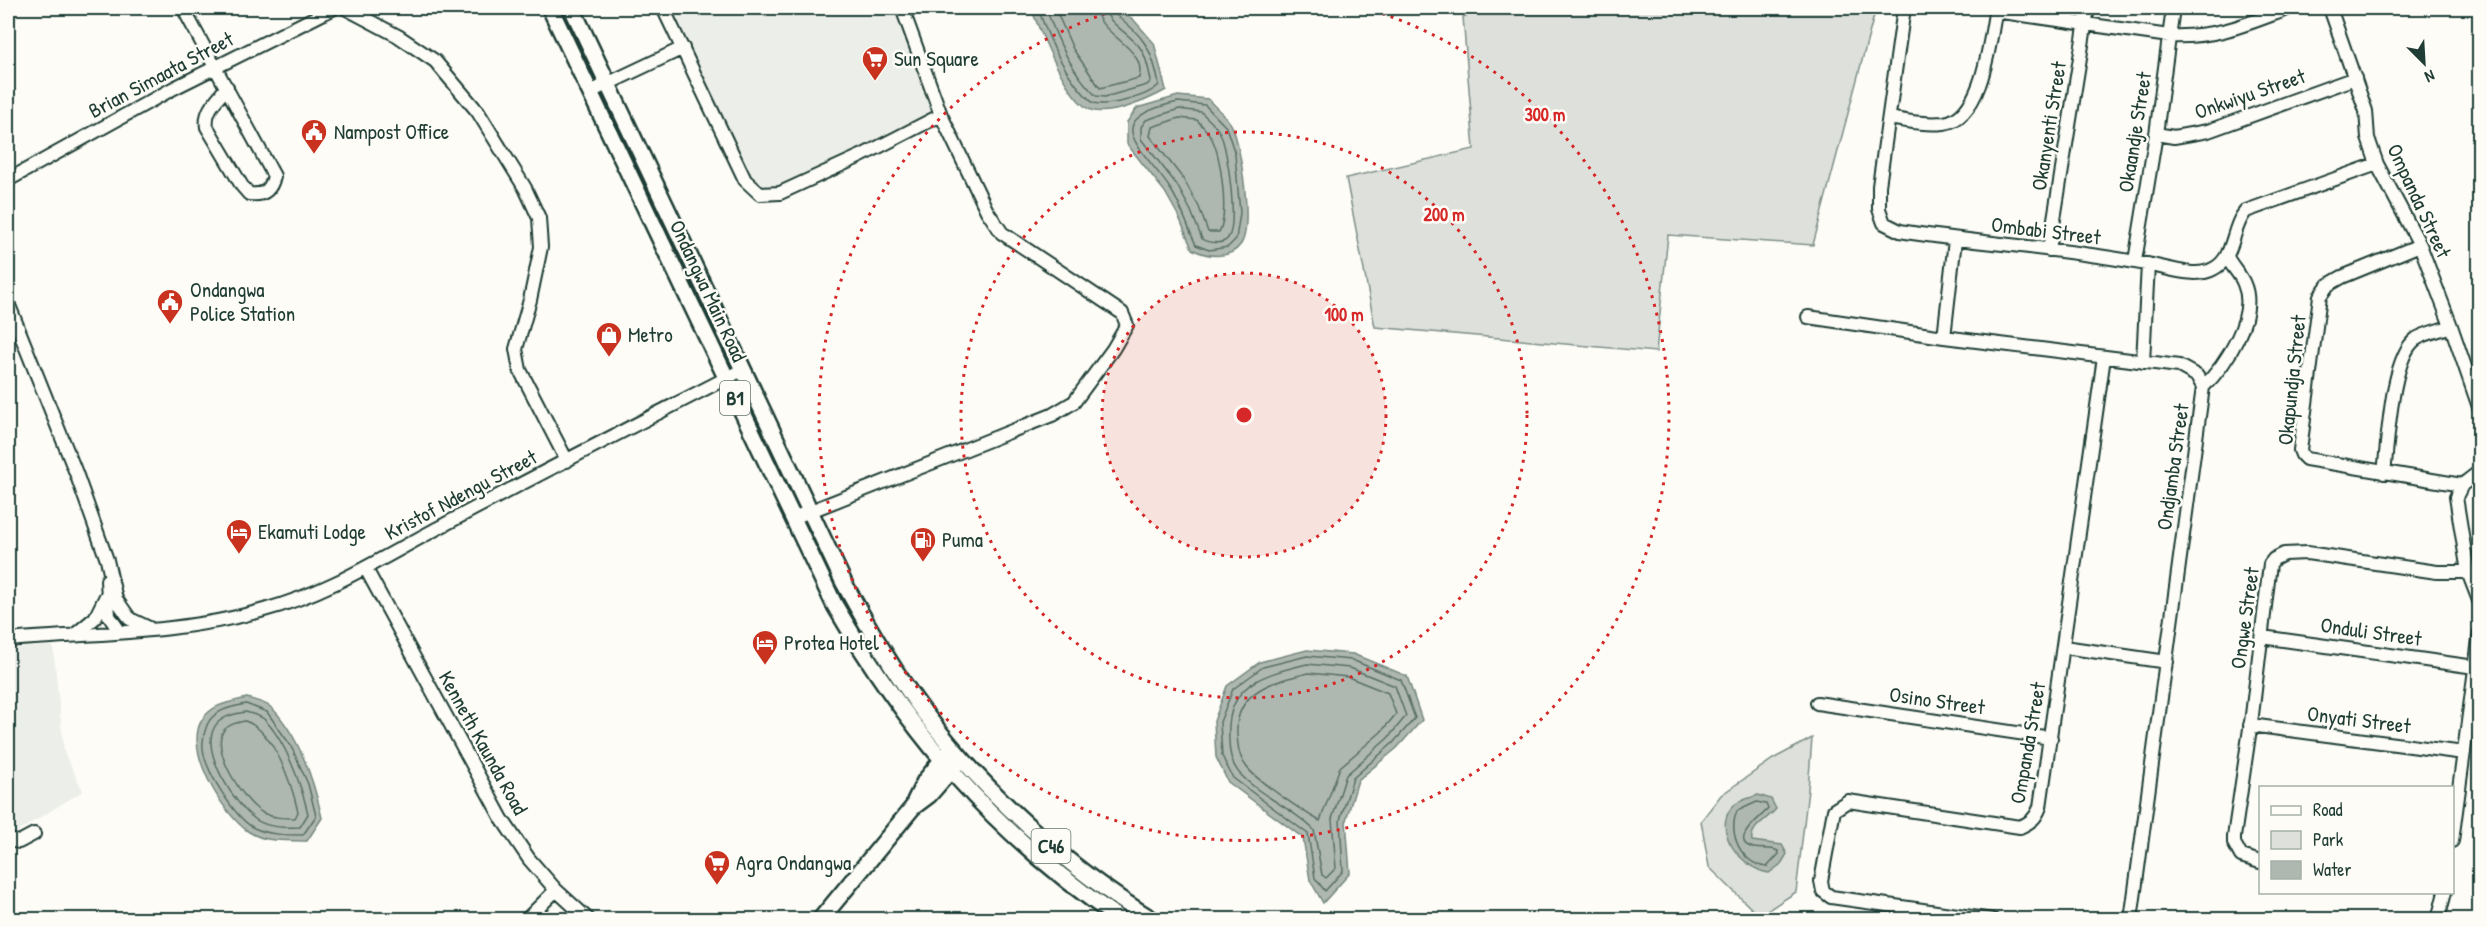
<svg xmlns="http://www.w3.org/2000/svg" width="2487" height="927" font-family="'Patrick Hand',sans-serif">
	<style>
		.built { fill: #eceee9 }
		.green { fill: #dde0db; stroke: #7e8e88; stroke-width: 1.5 }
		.water { fill: #aeb8b1; stroke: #75877f; stroke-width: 1.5 }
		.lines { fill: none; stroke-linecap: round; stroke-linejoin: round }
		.shore { stroke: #586e66; stroke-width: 1.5 }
		.minor-casing { stroke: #1f3d34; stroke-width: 16 }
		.major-casing { stroke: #1f3d34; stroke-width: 20 }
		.minor { stroke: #fdfcf7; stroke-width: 12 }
		.major { stroke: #fdfcf7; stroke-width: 15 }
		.ring { fill: none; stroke: #d62828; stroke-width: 3; stroke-dasharray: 3 6 }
		.labels { text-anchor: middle; stroke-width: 5; stroke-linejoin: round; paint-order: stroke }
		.shield { fill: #fdfcf7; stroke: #62766e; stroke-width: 1.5 }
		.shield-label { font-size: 20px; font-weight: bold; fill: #1f3d34 }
		.poi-label { font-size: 21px; fill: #1f3d34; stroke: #fdfcf7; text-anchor: start }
		.street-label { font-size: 21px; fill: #1f3d34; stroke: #fdfcf7 }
		.centre { fill: #d62828; stroke: #fdfcf7; stroke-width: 3 }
		.ring-label { font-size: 18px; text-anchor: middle; font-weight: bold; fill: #d62828; stroke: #fdfcf7; stroke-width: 5; stroke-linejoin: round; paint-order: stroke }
	</style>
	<rect width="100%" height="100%" fill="#fdfcf7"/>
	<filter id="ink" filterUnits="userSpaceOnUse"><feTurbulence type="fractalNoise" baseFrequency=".0167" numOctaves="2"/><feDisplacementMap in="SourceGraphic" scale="12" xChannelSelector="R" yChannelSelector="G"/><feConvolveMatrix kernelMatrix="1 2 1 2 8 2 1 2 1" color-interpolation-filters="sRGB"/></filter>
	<g filter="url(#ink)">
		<path class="built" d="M663,8H902L941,115L780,193L760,194L745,180Z
			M53,646L64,752L83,791L15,833L8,831V648Z"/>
		<path class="green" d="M1516,8H1876L1813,245L1668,235L1656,352L1375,327L1346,178L1474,149L1463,17L1477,12Z
			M1812,738L1808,790L1796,892L1759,916L1709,867L1701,821L1721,795L1773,759Z"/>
		<path class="water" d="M1031,8H1115L1133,19L1154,43L1166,90C1150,99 1110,117 1091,110C1067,101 1040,31 1031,8Z
			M1178,96L1208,99C1215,107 1227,116 1232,126C1241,146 1253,226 1241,244C1230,260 1207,257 1192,249L1179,217L1165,192L1127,144V122L1137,108Z
			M1307,650L1353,654L1407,676L1422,720L1397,748L1358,780L1346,820L1350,873L1323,903L1310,880L1303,838L1228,782L1216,757L1214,721L1227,686L1260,662Z
			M247,698C254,700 267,703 272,708C299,736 314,781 322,818L307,841C288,840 266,843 249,832C223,815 183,749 202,720C212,704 230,702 247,698Z
			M1758,795L1771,799L1776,809C1768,819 1749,827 1752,841L1782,845L1787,854L1781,864L1769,873C1743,869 1711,832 1732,807C1738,800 1750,798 1758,795Z"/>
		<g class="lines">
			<path class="shore" d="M1038,8C1050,43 1065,77 1093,103C1109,107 1147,97 1159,85C1153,50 1143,35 1115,14L1113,8
				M1046,8C1057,40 1071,71 1096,96L1105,97L1147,85L1151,81C1149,71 1147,58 1141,49C1132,35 1106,23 1105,8
				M1055,8L1073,49L1100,88L1139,78C1148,47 1097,35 1096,8
				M1178,102L1205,105L1226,127L1235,154L1240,213L1236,239L1228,247L1209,250L1196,245C1187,226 1182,207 1171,190C1144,148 1095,120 1178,102Z
				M1179,109L1201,112C1207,118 1216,125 1220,133C1228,149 1238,224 1228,238C1223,245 1208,243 1202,239L1191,211L1177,185L1141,139V127L1146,120Z
				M1179,118L1197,120C1202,126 1209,132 1212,139C1221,157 1229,215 1219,232H1208L1199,207L1184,180L1150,136L1152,127Z
				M1307,656L1352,660L1401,680L1415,718L1393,743L1353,778L1340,820L1343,871L1325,891L1315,878L1308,834L1233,778L1222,756L1220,722L1233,689L1263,667Z
				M1307,664L1350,668L1395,686L1406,716L1388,738L1346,775L1332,819L1336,868L1326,878L1322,875L1314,830C1293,808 1261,797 1240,774C1232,765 1229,752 1229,740C1225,684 1262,675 1307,664Z
				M1309,673L1348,677L1388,693L1396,714L1381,732L1340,767L1320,821C1305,813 1254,779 1246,766C1239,757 1238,747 1237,735C1234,691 1273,681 1309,673Z
				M246,704L267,712L291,746L308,784L316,816L303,835C287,835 269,835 254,828C235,818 204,769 203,748C202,742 205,730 207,725C213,710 232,707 246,704Z
				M246,712C251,714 259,715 264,719C286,741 301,784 308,814L300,827C285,828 267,828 255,819C235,805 201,753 214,728C220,716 235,714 246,712Z
				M245,721C274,730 292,785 298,812L295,818C284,818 273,818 263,813C245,804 209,749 224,730C229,724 237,723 245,721Z
				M1757,802L1766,804L1768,809C1763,816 1726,841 1754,848C1763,850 1770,847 1778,851L1779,854L1767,867C1741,864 1727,833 1737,811Z"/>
			<g class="minor-casing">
				<path id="minor" d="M183,8L274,176C271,190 264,196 249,194L242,186L207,127C204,110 217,100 227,87
					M345,8L398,36L435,61L478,112L525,188L539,218L541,247L530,300L516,349L520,370L567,461
					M663,8L745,180L760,194L780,193L863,155L941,115
					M1904,8L1879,186V209L1884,223L1900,231C1982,244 2065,248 2146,264C2166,267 2195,279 2213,269C2235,259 2231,227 2246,211L2377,164
					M2330,8L2366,111L2368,138L2377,164L2420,245L2451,326L2480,410
					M1995,11L2169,36C2218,38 2246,24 2290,8
					M590,92L683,48
					M1889,118C1907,121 1925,125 1944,123C1983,118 1990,39 1996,8
					M2156,134L2174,137L2208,131L2355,78
					M8,180L174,88L334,8
					M2420,245L2342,277L2328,285L2320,296L2300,450L2302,455L2306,459L2462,485
					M2049,250L2088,8
					M2135,261L2156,134L2173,8
					M8,303L76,473L107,560L116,599L130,619L149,628
					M1808,317L1944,337L2179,366L2197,376L2203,387L2131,920
					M1944,337L1955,240
					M2143,362L2148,264
					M2203,387C2225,366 2258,316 2244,284C2241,275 2232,267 2227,257
					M2480,471L2462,485L2456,497L2468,572L2480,603
					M2384,473C2388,442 2391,357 2416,339C2426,333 2441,330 2451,326
					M793,518L1052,415L1074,402L1113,349L1127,325L1122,313L1002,233L987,211L941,115L902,8
					M366,569L502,819L529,859L556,890L589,920
					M107,580L109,616L120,632
					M77,633L95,618L106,596
					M2262,637L2475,667
					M8,640C92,633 182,634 264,610C328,593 383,557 440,527C540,473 641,422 742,370
					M2064,647L2167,662
					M1817,703L2051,738
					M2250,725L2464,753
					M8,840L19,842L34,834
					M2452,841L2480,632
					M2260,862L2241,856L2234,843V837L2252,715L2270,564L2274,559L2284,554L2307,553L2437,572H2468
					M526,920L556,890
					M1993,920L1831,897L1823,891L1821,881L1834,810L1848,801L2020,827C2031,822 2036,818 2040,807L2104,357
					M2438,920L2445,892"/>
			</g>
			<g class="major-casing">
				<path id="major" d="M550,8L834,604C911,736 994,833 1121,920
					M572,8L844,583C868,627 893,671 923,711C983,791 1068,869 1153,920
					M915,801L925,781L947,754
					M820,920L913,807L929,795L956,764"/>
			</g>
			<use href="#minor" class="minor"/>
			<use href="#major" class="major"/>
		</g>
	</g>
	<circle cx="1244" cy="415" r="142" fill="#d62828" fill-opacity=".12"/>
	<g class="ring">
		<circle cx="1244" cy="415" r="142"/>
		<circle cx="1244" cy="415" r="283"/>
		<path d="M1365 8A425 425 0 1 1 1123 8"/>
	</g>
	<defs>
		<g id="supermarket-pin" transform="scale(1.35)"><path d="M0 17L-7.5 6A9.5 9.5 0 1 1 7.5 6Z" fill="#c8321e" stroke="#fdfcf7"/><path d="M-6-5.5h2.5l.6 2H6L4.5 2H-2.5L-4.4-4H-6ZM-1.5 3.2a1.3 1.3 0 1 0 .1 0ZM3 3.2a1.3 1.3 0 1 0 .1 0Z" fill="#fff"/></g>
		<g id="civic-pin" transform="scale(1.35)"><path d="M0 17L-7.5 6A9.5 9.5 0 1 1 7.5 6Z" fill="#c8321e" stroke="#fdfcf7"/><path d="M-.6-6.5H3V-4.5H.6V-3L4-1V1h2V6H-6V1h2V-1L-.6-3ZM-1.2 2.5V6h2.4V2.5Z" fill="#fff"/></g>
		<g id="shop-pin" transform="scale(1.35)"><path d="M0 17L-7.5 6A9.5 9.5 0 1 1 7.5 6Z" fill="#c8321e" stroke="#fdfcf7"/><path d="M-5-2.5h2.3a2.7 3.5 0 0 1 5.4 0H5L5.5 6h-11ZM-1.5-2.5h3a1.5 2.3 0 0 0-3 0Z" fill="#fff"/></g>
		<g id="hotel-pin" transform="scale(1.35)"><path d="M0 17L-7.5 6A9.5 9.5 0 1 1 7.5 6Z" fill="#c8321e" stroke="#fdfcf7"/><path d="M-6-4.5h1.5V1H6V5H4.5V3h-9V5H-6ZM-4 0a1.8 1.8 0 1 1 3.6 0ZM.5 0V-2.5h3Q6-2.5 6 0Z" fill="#fff"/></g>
		<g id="fuel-pin" transform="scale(1.35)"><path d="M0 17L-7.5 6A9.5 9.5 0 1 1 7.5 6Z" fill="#c8321e" stroke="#fdfcf7"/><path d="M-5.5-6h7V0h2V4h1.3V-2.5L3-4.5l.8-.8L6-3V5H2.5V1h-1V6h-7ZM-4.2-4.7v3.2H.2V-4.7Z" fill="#fff"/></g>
	</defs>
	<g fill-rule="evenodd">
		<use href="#supermarket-pin" x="875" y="59"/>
		<use href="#civic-pin" x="314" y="132"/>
		<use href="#civic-pin" x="170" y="302"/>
		<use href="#shop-pin" x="609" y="335"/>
		<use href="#hotel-pin" x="239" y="532"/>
		<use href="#fuel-pin" x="923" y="540"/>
		<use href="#hotel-pin" x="765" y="643"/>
		<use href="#supermarket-pin" x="717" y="863"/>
	</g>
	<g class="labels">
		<g class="shield">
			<rect x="720" y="381" width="30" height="34" rx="4.5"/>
			<rect x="1031.5" y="829" width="39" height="34" rx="4.5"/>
		</g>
		<g class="shield-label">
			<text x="735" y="405">B1</text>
			<text x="1051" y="853">C46</text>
		</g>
		<g class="poi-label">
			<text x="894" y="66">Sun Square</text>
			<text x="334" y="139">Nampost Office</text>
			<text x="190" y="297">Ondangwa<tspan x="190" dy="24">Police Station</tspan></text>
			<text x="628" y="342">Metro</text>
			<text x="258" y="539">Ekamuti Lodge</text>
			<text x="942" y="547">Puma</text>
			<text x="784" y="650">Protea Hotel</text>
			<text x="736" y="870">Agra Ondangwa</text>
		</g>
		<g class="street-label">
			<text transform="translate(161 75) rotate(-28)" y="7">Brian Simaata Street</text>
			<text transform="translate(2250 94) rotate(-19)" y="7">Onkwiyu Street</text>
			<text transform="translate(2049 126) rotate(-81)" y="7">Okanyenti Street</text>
			<text transform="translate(2135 132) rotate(-81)" y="7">Okaandje Street</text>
			<text transform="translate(2419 201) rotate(65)" y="7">Ompanda Street</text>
			<text transform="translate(2046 231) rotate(7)" y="7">Ombabi Street</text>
			<text transform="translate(708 291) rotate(65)" y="7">Ondangwa Main Road</text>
			<text transform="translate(2292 380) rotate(-84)" y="7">Okapundja Street</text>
			<text transform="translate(2173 467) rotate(-82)" y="7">Ondjamba Street</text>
			<text transform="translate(461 495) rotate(-28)" y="7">Kristof Ndengu Street</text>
			<text transform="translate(2245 618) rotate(-82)" y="7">Ongwe Street</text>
			<text transform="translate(2371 632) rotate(8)" y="7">Onduli Street</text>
			<text transform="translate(1937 701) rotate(8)" y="7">Osino Street</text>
			<text transform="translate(2359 720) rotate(7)" y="7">Onyati Street</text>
			<text transform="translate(483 743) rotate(61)" y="7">Kenneth Kaunda Road</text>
			<text transform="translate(2028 743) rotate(-80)" y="7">Ompanda Street</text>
		</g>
	</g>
	<circle cx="1244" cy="415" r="9" class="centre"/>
	<g class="ring-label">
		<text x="1545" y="121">300 m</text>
		<text x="1444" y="221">200 m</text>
		<text x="1344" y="321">100 m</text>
	</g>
	<rect width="2487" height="927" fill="none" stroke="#fdfcf7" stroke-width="30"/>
	<rect x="15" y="15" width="2457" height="897" fill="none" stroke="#1f3d34" stroke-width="2" filter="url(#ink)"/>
	<rect x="2259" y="786" width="195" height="108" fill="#fdfcf7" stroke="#a4b0a9" stroke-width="1.5"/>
	<rect x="2271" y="806" width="30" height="9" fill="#fdfcf7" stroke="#a4b0a9" stroke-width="1.5"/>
	<text x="2313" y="816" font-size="18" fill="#1f3d34">Road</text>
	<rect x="2271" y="831" width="30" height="18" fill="#dde0db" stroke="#a4b0a9" stroke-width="1.5"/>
	<text x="2313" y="846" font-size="18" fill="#1f3d34">Park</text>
	<rect x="2271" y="861" width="30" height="18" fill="#aeb8b1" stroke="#a4b0a9" stroke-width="1.5"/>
	<text x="2313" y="876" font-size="18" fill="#1f3d34">Water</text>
	<g transform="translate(2424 63) rotate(156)" stroke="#fdfcf7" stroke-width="4.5" paint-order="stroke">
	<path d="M0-4.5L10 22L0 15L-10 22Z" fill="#1f3d34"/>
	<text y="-9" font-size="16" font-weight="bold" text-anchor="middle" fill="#1f3d34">N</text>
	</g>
</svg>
